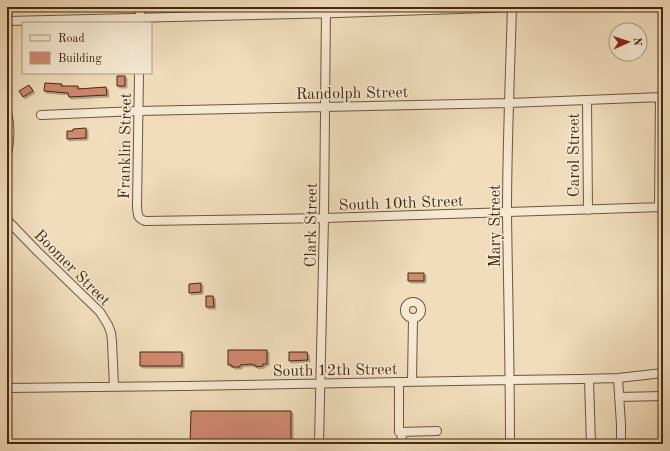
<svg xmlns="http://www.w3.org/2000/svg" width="670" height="451" font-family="'Old Standard TT',serif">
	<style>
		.building { fill: #d08971; stroke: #43290d; filter: url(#shadow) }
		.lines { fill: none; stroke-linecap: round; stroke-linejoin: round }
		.minor-casing { stroke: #6e5639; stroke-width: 10 }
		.minor { stroke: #f6e9d3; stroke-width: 8 }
		.labels { text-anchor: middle; stroke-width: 3; stroke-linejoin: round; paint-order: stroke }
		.street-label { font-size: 16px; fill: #43290d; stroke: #f6e9d3 }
	</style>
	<defs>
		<filter id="shadow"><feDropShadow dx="2" dy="2" stdDeviation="0" flood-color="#0004"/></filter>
	</defs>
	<rect width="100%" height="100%" fill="#f1ddbc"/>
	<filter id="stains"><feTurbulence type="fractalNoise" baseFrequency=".005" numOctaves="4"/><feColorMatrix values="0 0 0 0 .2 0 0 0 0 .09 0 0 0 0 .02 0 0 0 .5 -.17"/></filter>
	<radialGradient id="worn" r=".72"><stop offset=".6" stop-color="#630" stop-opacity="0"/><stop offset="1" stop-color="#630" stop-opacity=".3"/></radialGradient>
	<path class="building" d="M117,76H125V86H117Z
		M45,83L62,84L61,86H78V89L106,87L107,95L69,97L68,93L44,91Z
		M29,85L33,91L23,97L19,91Z
		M86,128V138L67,139V131H73V129Z
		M408,273H424V281H408Z
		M201,283V292L189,293V284Z
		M206,296H213L214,307H206Z
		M228,350H267V364H263V366L256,367V365H252V364L240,365V367H232V365H228Z
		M140,352H182V366H140Z
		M289,352H307L308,360L289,361Z
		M191,411H291V444H190Z"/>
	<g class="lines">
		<g class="minor-casing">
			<path id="minor" d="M7,21L338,13L519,7
				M140,23V7
				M139,73L137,207C138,215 137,218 145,221L324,218L663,207
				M587,100L588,210
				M7,112C11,127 10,140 7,155
				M41,115L138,111L509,103L663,97
				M659,207L660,97
				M7,219L9,222L37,251L100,312L108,325L111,333L112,341L114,387
				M405 310a8 8 0 1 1 16 0a8 8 0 1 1-16 0Z
				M618,378L621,425V444
				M589,379L591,444
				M412,381L413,318
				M399,382V432L437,431
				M7,388L184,386L510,380L581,379L618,378L663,373
				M619,397L663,396
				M319,444L324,218L326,7
				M400,444L403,432
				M510,444C510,367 508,290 507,213C507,145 510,76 512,7"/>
		</g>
		<use href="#minor" class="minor"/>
	</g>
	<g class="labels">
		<g class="street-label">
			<text transform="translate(352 92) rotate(-1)" y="6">Randolph Street</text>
			<text transform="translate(124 146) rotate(-89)" y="6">Franklin Street</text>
			<text transform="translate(573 155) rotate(-90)" y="6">Carol Street</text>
			<text transform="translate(401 202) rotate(-2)" y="6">South 10th Street</text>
			<text transform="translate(310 225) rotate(-89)" y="6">Clark Street</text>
			<text transform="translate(494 226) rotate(-90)" y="6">Mary Street</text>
			<text transform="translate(73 267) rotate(45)" y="6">Boomer Street</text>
			<text transform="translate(335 369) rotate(-1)" y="6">South 12th Street</text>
		</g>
	</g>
	<rect width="670" height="451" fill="none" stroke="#f1ddbc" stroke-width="24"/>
	<rect x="8" y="8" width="654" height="435" fill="none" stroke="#43290d" stroke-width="2"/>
	<rect x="12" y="12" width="646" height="427" fill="none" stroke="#43290d"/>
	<rect x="22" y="22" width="130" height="52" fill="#f6e9d3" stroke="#ae9c84"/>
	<rect x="30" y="35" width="20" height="6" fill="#f6e9d3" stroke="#ae9c84"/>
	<text x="58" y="42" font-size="12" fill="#43290d">Road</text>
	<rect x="30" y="52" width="20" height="12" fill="#d08971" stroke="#ae9c84"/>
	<text x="58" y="62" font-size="12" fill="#43290d">Building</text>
	<g transform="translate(628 42) rotate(87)"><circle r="19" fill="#f6e9d3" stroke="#ae9c84"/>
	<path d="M0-3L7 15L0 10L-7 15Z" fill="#8f2418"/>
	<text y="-6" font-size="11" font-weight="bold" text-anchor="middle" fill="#43290d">N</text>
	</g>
	<rect width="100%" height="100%" filter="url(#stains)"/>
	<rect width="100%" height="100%" fill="url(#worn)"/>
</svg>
